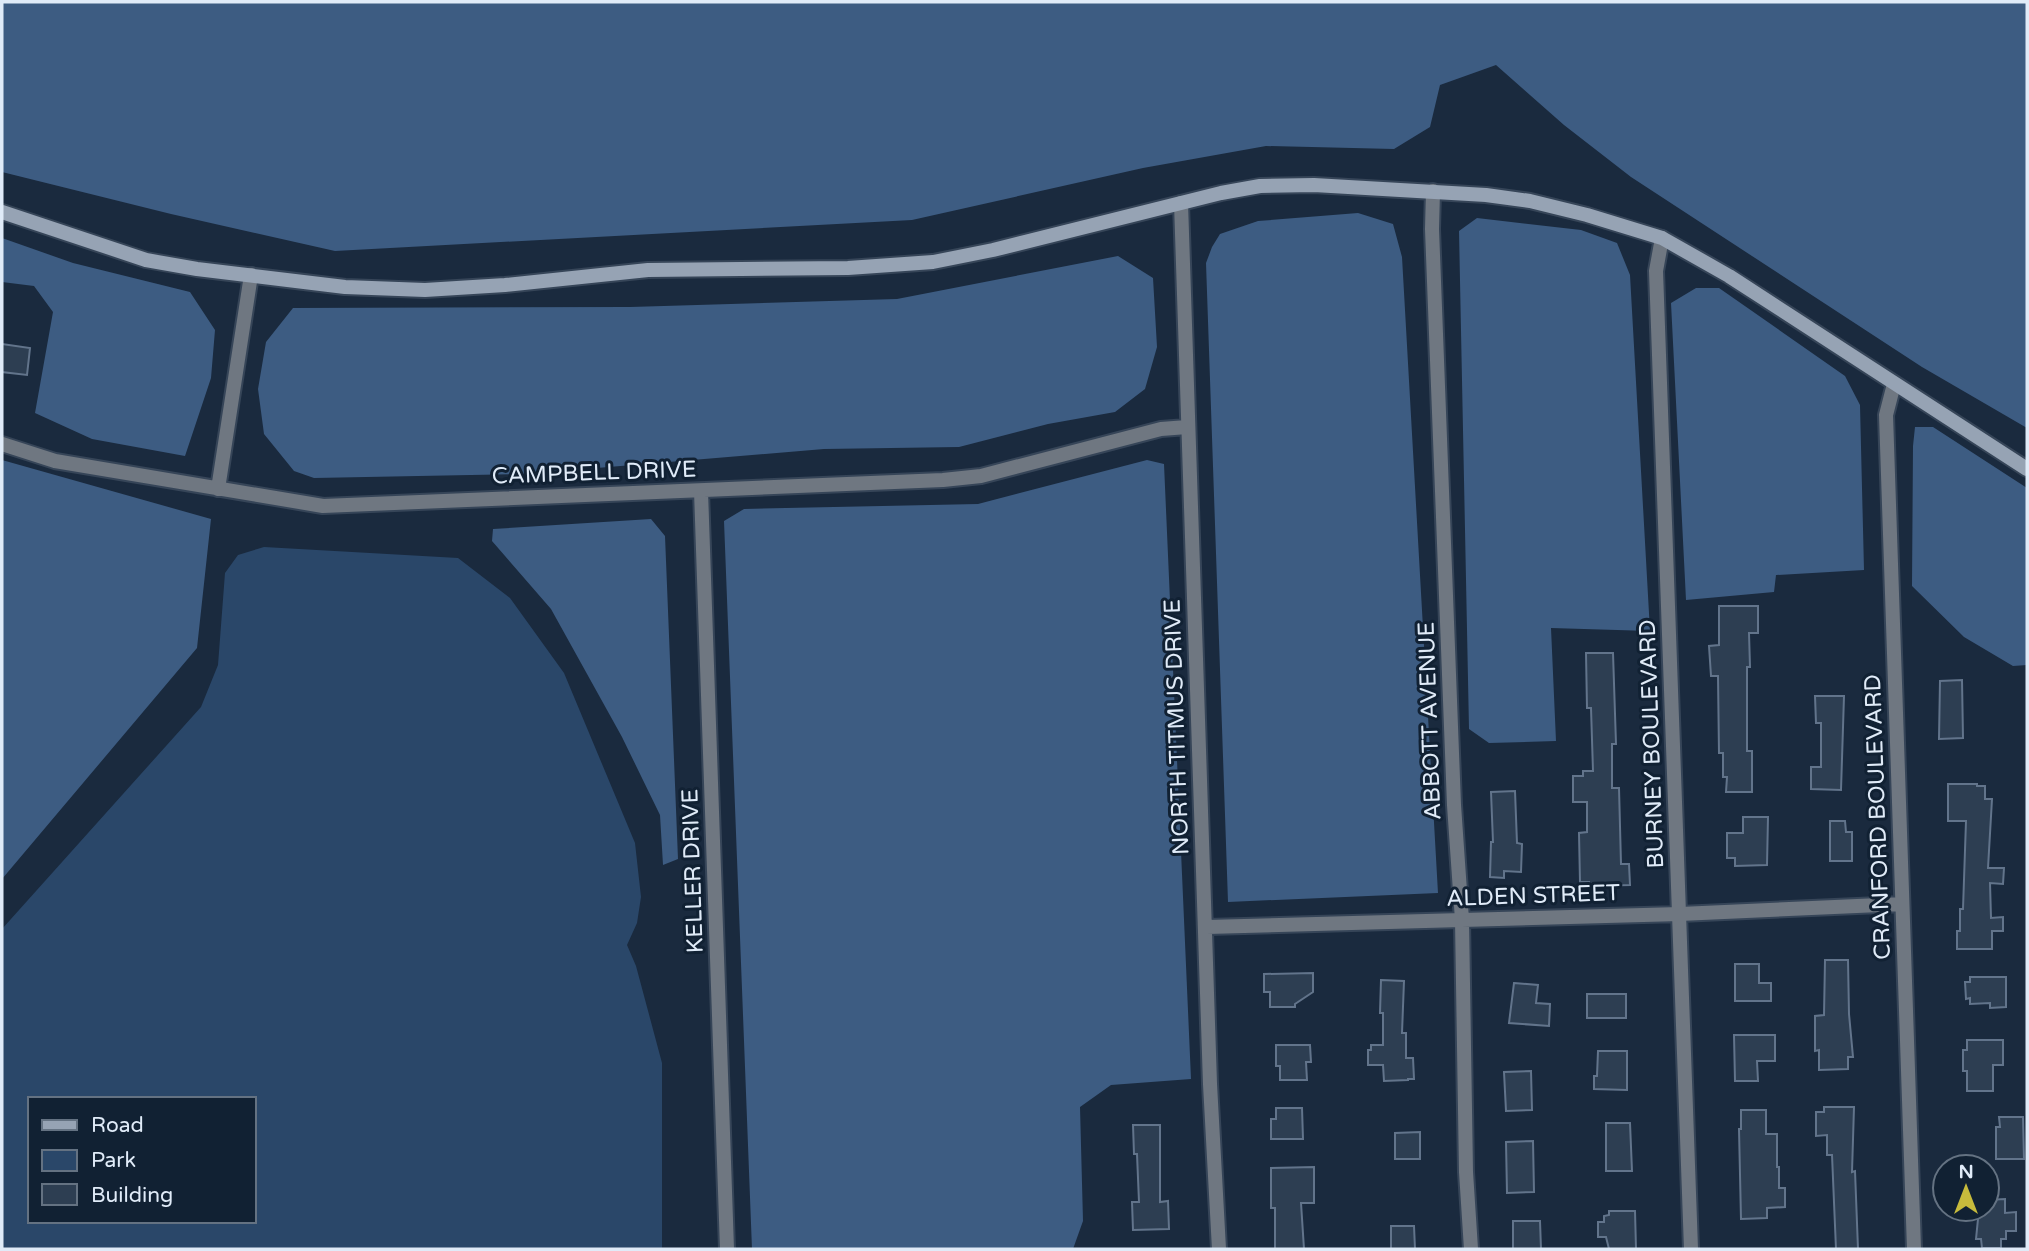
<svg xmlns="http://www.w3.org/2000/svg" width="2029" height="1251" font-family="'Varela Round',sans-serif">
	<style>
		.green { fill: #2a4769; fill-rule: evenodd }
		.forest { fill: #3d5c82 }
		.building { fill: #2d3e52; stroke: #62748b; stroke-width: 2 }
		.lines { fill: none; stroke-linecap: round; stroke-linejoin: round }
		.minor-casing { stroke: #364558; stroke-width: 18 }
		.secondary-casing { stroke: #364558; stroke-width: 18 }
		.minor { stroke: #6f7781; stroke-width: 14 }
		.secondary { stroke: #96a3b4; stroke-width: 14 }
		.labels { text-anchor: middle; stroke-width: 6; stroke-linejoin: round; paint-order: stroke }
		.street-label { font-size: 23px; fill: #e0ebf8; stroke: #112133 }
	</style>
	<rect width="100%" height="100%" fill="#1a2a3e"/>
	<path class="green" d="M264,547L458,558L510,598L564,673L635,843L641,897L637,923L627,945L636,966L662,1063V1249H2V929L201,707L218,665L225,573L238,555ZM30,1099H254V1221H30Z"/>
	<path class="forest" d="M2,2H2027V428L1922,367L1631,177L1564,125L1496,65L1440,85L1430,127L1394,149L1266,146L1143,168L912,220L335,251L171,214L2,172Z
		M1358,213L1393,224L1402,257L1438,893L1228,902L1206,263L1212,247L1220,234L1258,221Z
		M1477,218L1581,230L1617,243L1630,275L1650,631L1551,628L1556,741L1489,743L1469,729L1459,231Z
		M2,238L73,263L190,292L215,330L211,378L185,456L92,439L35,413L53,312L34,286L2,282Z
		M1118,256L1153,278L1157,347L1145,389L1115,412L1048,424L959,447L824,449L525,474L314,478L294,471L264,434L258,389L266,342L293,308L630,307L897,299Z
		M1696,288H1719L1845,376L1860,405L1864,570L1776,575L1774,592L1686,600L1671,303Z
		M1915,427H1933L2027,488V665L2013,666L1964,637L1912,586L1913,446Z
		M2,460L211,519L197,648L2,879Z
		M1147,460L1164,464L1191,1079L1111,1085L1080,1107L1083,1221L1073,1249H752L724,521L744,509L978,504Z
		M651,519L665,536L678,859L663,865L660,815L622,737L551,609L492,541L493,529Z"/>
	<path class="building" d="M2,344L30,348L27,375L2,372Z
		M1719,606H1758V633H1749L1750,667H1747V751H1752V792H1726L1727,777H1723V753H1719L1718,676H1711L1709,646L1719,645Z
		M1586,653H1613L1616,744H1612V788H1619L1621,864H1629L1630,885L1589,886V882H1580L1579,833L1587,832V802H1573V776H1583V771H1593L1591,708H1587Z
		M1962,680L1963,738L1939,739L1940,681Z
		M1815,696H1844L1841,790L1811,789V767H1821V723H1816Z
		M1948,784H1977V786H1985V799H1992L1988,868H2004L2003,884L1990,883L1991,918L2003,917V931H1992V949H1957V931H1960V909H1963L1966,821H1948Z
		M1515,791L1517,843L1522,844L1521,872L1504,871V878L1490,877L1491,842H1493L1491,792Z
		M1743,817H1768L1767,865L1735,866V858H1727V833H1743Z
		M1830,821H1845L1846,832H1852V861H1830Z
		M1825,960H1848L1849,1014L1853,1057H1848V1069L1819,1070V1050L1815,1051V1016L1824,1015Z
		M1735,964H1759V983H1771V1001H1735Z
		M1313,973V992L1295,1004V1007H1270V992H1264V974Z
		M1970,977H2006V1007L1990,1008V1003L1970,1004V998L1966,999L1965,982H1970Z
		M1381,980L1404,981L1402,1033H1406V1058H1413L1414,1079H1408V1080L1384,1081L1383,1065H1368V1050H1371V1045H1383V1013H1380Z
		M1514,983L1538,985L1536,1003L1550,1004L1549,1026L1509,1023Z
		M1587,994H1626V1018H1587Z
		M1734,1035H1775V1061H1757L1758,1081H1735Z
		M1967,1040H2003V1065H1993V1091H1967V1071H1963V1050H1967Z
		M1276,1045H1310L1311,1062H1306L1307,1080H1280V1066H1276Z
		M1598,1051H1627V1090L1594,1089V1076H1597Z
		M1531,1071L1532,1110L1506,1111L1504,1072Z
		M1824,1107H1854L1852,1172L1855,1171L1858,1249H1836L1832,1155H1827V1135L1816,1136V1112H1824Z
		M1276,1108H1302L1303,1139H1271V1119H1276Z
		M1741,1110H1766V1134H1777V1167H1779V1188H1785V1207L1767,1208V1218L1741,1219L1739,1129H1741Z
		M1999,1117H2023L2024,1159H1996V1127H2000Z
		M1606,1123H1630L1632,1171H1606Z
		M1133,1125H1160V1202L1168,1201L1169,1229L1133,1230L1132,1202H1139L1137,1154H1134Z
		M1420,1132V1159H1395V1133Z
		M1533,1141L1534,1192L1507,1193L1506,1142Z
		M1314,1167V1203H1301L1304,1249H1275V1208H1271V1168Z
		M2005,1199V1213L2016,1212V1231H2006V1239H2001V1248H1982L1981,1239H1976L1979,1209H1987V1200Z
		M1609,1211H1635L1636,1249H1609L1606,1237H1598V1222H1604V1216L1609,1215Z
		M1513,1221H1540L1541,1249H1513Z
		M1391,1226H1414L1415,1249H1391Z"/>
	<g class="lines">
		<g class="minor-casing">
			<path id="minor" d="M1433,191L1432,229L1454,805L1462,920L1466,1172L1471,1249
				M1181,203L1210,1084L1219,1249
				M1662,238L1656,271L1691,1249
				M1894,384L1886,415L1914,1249
				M2,444L55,461L323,506L943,480L981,476L1161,429L1187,427
				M218,489L251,275
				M701,491L727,1249
				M1207,927L1680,914L1902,904"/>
		</g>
		<g class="secondary-casing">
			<path id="secondary" d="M2,212L146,260L197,269L345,287L425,290L505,285L648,270L848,268L933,262L993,250L1221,193L1260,186L1314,185L1486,195L1530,201L1587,215L1662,238L1729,276L2027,469"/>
		</g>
		<use href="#minor" class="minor"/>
		<use href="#secondary" class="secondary"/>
	</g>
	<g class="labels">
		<g class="street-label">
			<text transform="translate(594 472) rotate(-2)" y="8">CAMPBELL DRIVE</text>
			<text transform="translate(1429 721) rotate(-92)" y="8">ABBOTT AVENUE</text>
			<text transform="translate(1176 727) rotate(-92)" y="8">NORTH TITMUS DRIVE</text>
			<text transform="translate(1651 744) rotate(-92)" y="8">BURNEY BOULEVARD</text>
			<text transform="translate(1877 817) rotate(-92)" y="8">CRANFORD BOULEVARD</text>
			<text transform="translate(692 871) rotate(-92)" y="8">KELLER DRIVE</text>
			<text transform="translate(1533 895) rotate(-2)" y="8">ALDEN STREET</text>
		</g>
	</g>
	<rect width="2029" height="1251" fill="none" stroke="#e0ebf8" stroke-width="7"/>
	<rect x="28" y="1097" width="228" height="126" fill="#112133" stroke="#647282" stroke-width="2"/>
	<rect x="42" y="1120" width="35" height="10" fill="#96a3b4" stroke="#647282" stroke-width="2"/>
	<text x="91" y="1132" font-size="21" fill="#e0ebf8">Road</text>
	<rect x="42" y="1150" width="35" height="21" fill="#2a4769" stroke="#647282" stroke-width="2"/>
	<text x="91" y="1167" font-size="21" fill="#e0ebf8">Park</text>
	<rect x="42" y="1184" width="35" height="21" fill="#2d3e52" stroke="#647282" stroke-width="2"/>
	<text x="91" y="1202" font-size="21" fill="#e0ebf8">Building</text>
	<g transform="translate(1966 1188)"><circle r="33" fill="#112133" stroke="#647282" stroke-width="2"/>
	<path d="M0-5L12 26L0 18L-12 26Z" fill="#c7bb3c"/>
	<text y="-10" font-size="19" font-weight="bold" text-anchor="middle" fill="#e0ebf8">N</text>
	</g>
</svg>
